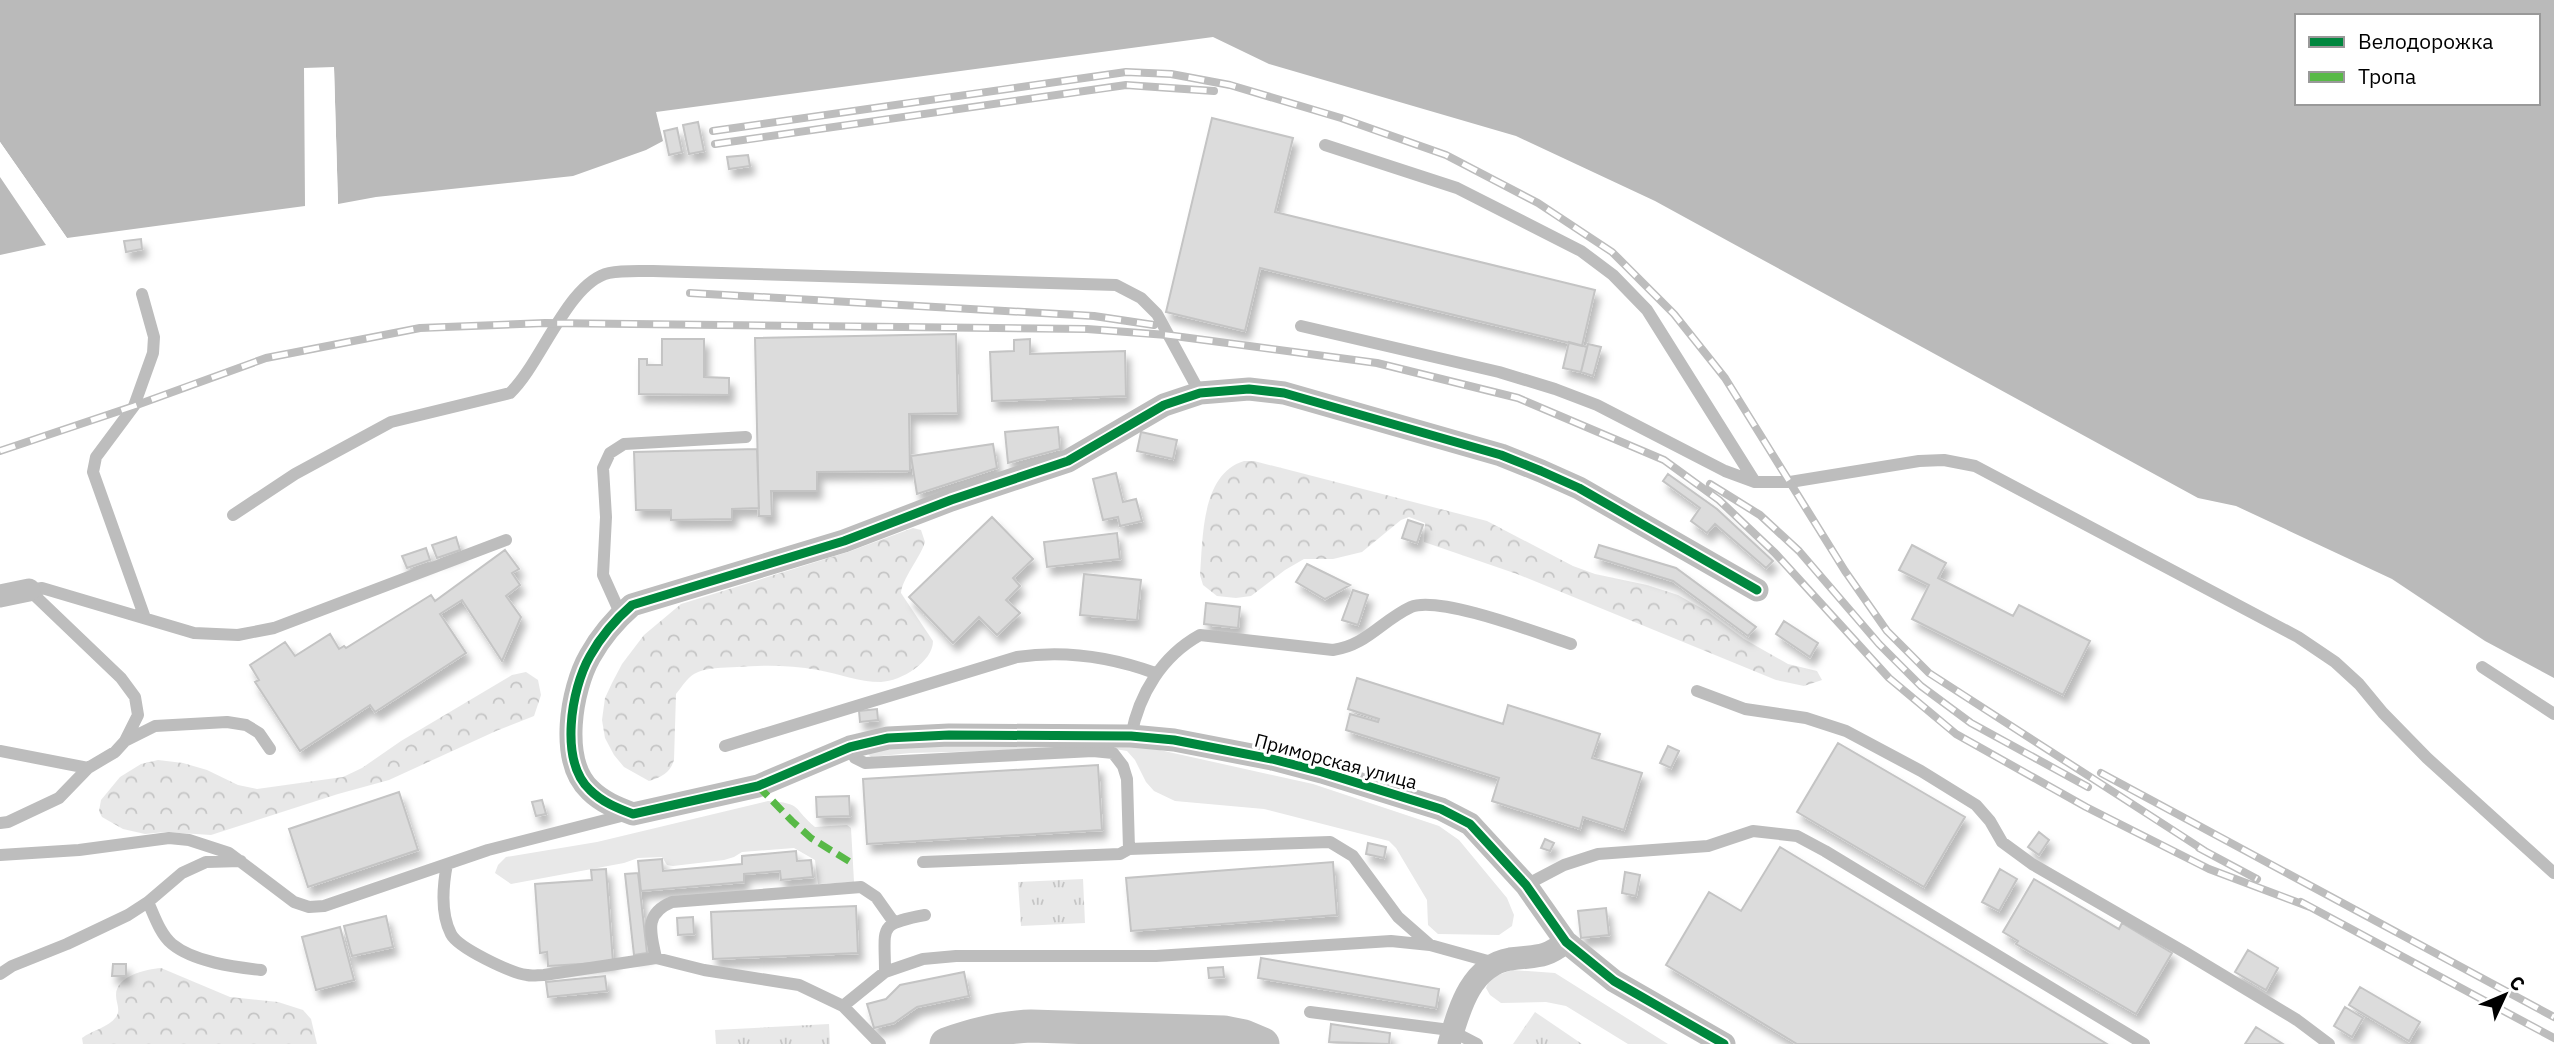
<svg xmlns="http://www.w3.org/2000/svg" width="2554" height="1044" font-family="'IBM Plex Sans',sans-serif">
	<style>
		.grass { fill: #e8e8e8 }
		.forest { fill: url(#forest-crowns) }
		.park { fill: url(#park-tufts) }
		.water { fill: #bababa; fill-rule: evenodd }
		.pier { fill: #fff }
		.building { fill: #dcdcdc; stroke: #c4c4c4; stroke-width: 2; filter: url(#shadow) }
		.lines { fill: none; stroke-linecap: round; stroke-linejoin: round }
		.service { stroke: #bdbdbd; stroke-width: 12 }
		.minor { stroke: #bdbdbd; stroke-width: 23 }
		.secondary { stroke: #bfbfbf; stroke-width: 33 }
		.rail-casing { stroke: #bdbdbd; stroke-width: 8 }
		.rail { stroke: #fff; stroke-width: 5; stroke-dasharray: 16; stroke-linecap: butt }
		.quiet { stroke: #58b947; stroke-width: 7; stroke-dasharray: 14 7; stroke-linecap: butt }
		.cycleway-casing { stroke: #fff; stroke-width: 13 }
		.cycleway { stroke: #00873e; stroke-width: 9 }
		.labels { text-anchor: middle; stroke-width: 6; stroke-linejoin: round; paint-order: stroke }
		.street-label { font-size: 19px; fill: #000; stroke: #fff }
	</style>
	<defs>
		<pattern id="forest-crowns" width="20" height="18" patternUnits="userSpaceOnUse" patternTransform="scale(1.75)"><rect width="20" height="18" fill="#e8e8e8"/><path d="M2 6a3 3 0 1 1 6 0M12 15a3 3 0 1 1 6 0" fill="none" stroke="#c5c5c5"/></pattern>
		<pattern id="park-tufts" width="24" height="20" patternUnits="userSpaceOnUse" patternTransform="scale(1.75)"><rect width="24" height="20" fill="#e8e8e8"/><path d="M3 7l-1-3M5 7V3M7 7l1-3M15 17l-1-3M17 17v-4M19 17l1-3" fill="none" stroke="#c5c5c5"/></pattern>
		<filter id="shadow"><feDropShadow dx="4.5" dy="8" stdDeviation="3.5" flood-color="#0004"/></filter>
	</defs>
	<rect width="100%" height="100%" fill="#fff"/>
	<path class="grass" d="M1128,743L1313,784L1439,826L1459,840L1507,898L1514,915L1512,926L1499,935L1438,934L1428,925L1427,900L1396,848L1389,841L1264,809L1175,801L1154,791L1146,782L1135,760L1127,751L1109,748L910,753L871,757L867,753L898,746Z
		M768,801C803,803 793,809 815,827L847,825L851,828L854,882L818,884L815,860L794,848L742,852L734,857L724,860L673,866L667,865L662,857L638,858L624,863L511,884L495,873L498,865L506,857L597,842Z
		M1512,970L1555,973L1668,1044H1628L1566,1006L1546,1002L1501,1003L1490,995L1486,988L1490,978Z"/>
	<path class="forest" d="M1244,461H1254L1487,521L1573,566L1595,574L1647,585L1678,595L1708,612L1744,639L1788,664L1817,671L1822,680L1804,686L1776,680L1517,574L1424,542L1425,523L1409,517L1401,520L1362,552L1333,559H1304L1285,570L1251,596L1236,598L1217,596L1203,585L1200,575C1203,538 1201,474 1244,461Z
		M913,528L921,530L925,542C920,558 902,579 901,593L933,641C933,662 901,681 881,682C858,682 840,674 818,670C790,665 764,665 737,667C724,668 706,667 694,674C687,678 681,688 676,694L674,760C670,773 662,777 649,781L624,767L614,755L605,738L602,720L605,698L612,683L622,664L644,635L681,604L848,552Z
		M526,672L538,680L541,695L534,716L496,731L389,780L338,794L211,835L165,832L145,834L123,829L102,817L99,811L101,800L120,777L141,764L158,760L183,763L207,770L238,785L257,789L343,777L362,768L401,741L512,675Z
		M161,968L230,997L278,1002L303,1010L311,1019L317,1044H83L82,1038C92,1030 108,1028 116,1017C121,1010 116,1003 116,995C116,976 146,969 161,968Z"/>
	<path class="park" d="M1083,879L1085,923L1021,926L1018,882Z
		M1535,1012L1582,1044H1513Z
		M829,1024L830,1044H716L715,1030Z"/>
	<path class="water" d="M0,0H2554V678L2485,641L2392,579L2236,506L2198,498L1655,201L1516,136L1269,64L1213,37L656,112L663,141L646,150L573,176L376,197L338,204L334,68H305V206L67,238L0,142ZM2297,16H2538V103H2297Z
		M0,177L46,245L0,255Z"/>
	<path class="pier" d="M334,67L338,204H335L330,71H308V206H305L304,68Z
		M0,142L67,238L64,240L0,148Z"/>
	<path class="building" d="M1212,118L1293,138L1275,212L1595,290L1582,346L1260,268L1245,331L1166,312Z
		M698,122L704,151L689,154L683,125Z
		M677,128L682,152L669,155L664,131Z
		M748,155L750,166L729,169L727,157Z
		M141,239L142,249L126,252L124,241Z
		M956,334L958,413L909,414L910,471L817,472V491H771L772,516H759L755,338Z
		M662,339H704V377L729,378V395L639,394V359H647V365H662Z
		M1030,339V354L1125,351L1126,396L992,401L990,352L1014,351V340Z
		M1569,342L1587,347L1581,372L1563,368Z
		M1588,344L1601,347L1593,376L1581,372Z
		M1058,427L1060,449L1008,463L1005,432Z
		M1141,432L1177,440L1173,459L1137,451Z
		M993,444L997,468L917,494L911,456Z
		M757,449L759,508L732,509V519L671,520V510H636L634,452Z
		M1116,473L1123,502L1136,499L1142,521L1120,526L1118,517L1103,520L1093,479Z
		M1668,474L1717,509L1773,561L1766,568L1715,524L1707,533L1691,521L1700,508L1663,481Z
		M992,517L1033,559L1013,578L1020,586L1006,600L1020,613L997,635L979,617L953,643L909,597Z
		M1408,520L1423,525L1417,543L1402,538Z
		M1117,533L1120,559L1047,567L1044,542Z
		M456,537L460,550L437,558L432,545Z
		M1599,545L1676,568L1756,627L1748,636L1673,581L1595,557Z
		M1912,545L1946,563L1938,578L2013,616L2019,605L2090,641L2063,695L1912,619L1929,585L1899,570Z
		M426,548L430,560L407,568L402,556Z
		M505,550L519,569L512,573L520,585L506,596L521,617L502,661L462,600L440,614L466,653L375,712L370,705L300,751L255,682L259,680L250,665L285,642L295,656L330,634L339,649L344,646L346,648L431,595L435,601Z
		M1307,564L1350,585L1325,599L1296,582Z
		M1084,574L1141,580L1137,620L1080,615Z
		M1353,590L1368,595L1358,625L1342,620Z
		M1206,603L1240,607L1238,628L1204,624Z
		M1784,621L1818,643L1810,657L1776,634Z
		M1357,678L1503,724L1508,705L1600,734L1592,758L1642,773L1624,830L1583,817L1580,829L1492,801L1499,778L1346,730L1350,714L1378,722L1379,719L1348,709Z
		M877,709L878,720L860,722L859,711Z
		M1838,743L1965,817L1924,887L1797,812Z
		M1668,746L1679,751L1671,768L1660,763Z
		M1098,765L1102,830L867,844L863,779Z
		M399,792L418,850L308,887L289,829Z
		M849,796L850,816L817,817L816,797Z
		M542,800L546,814L536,816L532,802Z
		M2039,832L2049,840L2039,855L2028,847Z
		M1545,839L1554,843L1550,851L1541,848Z
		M1368,843L1386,847L1384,858L1366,854Z
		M1780,847L2107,1044H1797L1666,965L1709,892L1741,911Z
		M796,851L797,861L811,860L813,877L781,880L780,871L744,874V882L641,891L638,861L662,859L663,871L742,864V856Z
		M1333,862L1337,915L1131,931L1126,878Z
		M606,869L613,962L548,966L547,952L540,953L535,884L592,880L591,870Z
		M2000,869L2017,879L1999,911L1982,902Z
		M1625,872L1640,875L1636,896L1622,893Z
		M638,873L647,953L634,955L625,874Z
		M2034,879L2119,929L2122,923L2172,953L2136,1014L2016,944L2018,941L2003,932Z
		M856,906L858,953L713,959L711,912Z
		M1606,908L1609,935L1581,938L1578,911Z
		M386,916L393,947L352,956L344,926Z
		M693,917L694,934L678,935L677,918Z
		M340,927L354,980L316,990L302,937Z
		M2248,950L2278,968L2266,990L2235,972Z
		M1261,958L1439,989L1436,1008L1258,978Z
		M113,964H126V976H112Z
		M1223,967L1224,977L1209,978L1208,968Z
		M964,972L969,996L917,1007L894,1023L874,1028L867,1004L886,999L900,985Z
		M605,976L607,991L548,997L546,982Z
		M2360,987L2420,1022L2409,1041L2349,1005Z
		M2345,1007L2363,1018L2352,1037L2334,1026Z
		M1331,1024L1390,1033L1389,1044L1329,1042Z
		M2256,1027L2283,1044H2245Z"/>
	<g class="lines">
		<path class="service" d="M1325,145L1457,188L1581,251L1613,275L1647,310L1755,482
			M142,294L154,337L153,353L134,406L96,457L93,472L145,618
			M1301,326L1499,372L1555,389L1597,405L1725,471L1755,482H1790L1919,461L1944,460L1975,466L2298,637L2335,662L2359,684L2383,713L2427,758L2554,873
			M233,515L295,474L391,422L510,393C541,364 568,282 609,273C623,270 639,271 653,271L1116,285L1141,298L1157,314L1200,393
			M29,590L42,588L194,633L238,635L274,628L506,540
			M621,615L603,575L606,517L603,468L610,453L624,444L746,437
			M2482,667L2554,714
			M1697,691L1745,709L1806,718L1846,731L1921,771L1976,805L1990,821L2002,842L2032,864L2186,953L2297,1020L2329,1044
			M1131,736C1139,694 1162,656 1200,635L1333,650C1367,645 1381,621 1411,607C1439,595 1540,634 1571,644
			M125,741L155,726L227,722L246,725L259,733L270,749
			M725,746L1017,657C1064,650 1111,657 1155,673
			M850,747L855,758L865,763L1093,751L1113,753L1123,766L1127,779L1129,849
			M0,751L88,768
			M0,823L8,822L59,798L88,768L115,752L125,741L138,715L135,697L121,678L29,590
			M0,855L79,850L169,838L189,840L229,853L294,902L309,907L324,906L488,850L629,814
			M923,862L1120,854L1129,849L1330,842L1353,856L1398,917L1430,945
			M447,864C443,885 440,913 451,934C458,948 511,973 527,975C532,976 538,975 544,975L656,958L704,970L799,985L843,1006L880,1044
			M1526,885L1564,865L1598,854L1708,846L1753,831L1797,836L1825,851L2144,1044
			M148,902C154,915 160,934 172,944C194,962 234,967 261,970
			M656,958C651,933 643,914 672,902L861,887L876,897L893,921
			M885,972C885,926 877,924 925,915
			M0,974L12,966L67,944L128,915L148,902L182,873L206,862L241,861
			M843,1006L885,972L923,959L956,956H1156L1391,941L1430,945L1495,963
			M1310,1012L1450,1030L1477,1044"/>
		<path class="minor" d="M0,596L29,590
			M1449,1044C1459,1010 1470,966 1510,959C1537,955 1542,960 1566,942
			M1724,1044L1614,981L1566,942L1526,885L1470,824L1441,809L1322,772L1272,759L1174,740L1131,736L949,735L888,738L850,747L758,786L633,814C617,808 602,802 590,790C559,761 571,689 590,656C600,638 616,619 632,605L844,541L951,500L1068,461L1164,405L1200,393L1249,389L1284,393L1501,455L1541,471L1579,488L1757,590"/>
		<path class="secondary" d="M946,1044C974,1034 1002,1027 1031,1026L1224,1032L1244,1036L1263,1044"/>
		<g class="rail-casing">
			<path id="rail" d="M713,131L1126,72L1171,74L1230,85L1341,118L1446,155L1538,203L1612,252L1674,314L1725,378L1845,571L1887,631L1929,673L2205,851
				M715,144L1126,85L1214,91
				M690,293L1094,316L1154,325
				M0,451L134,406L266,358L420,328L545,323L1087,329L1167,335L1377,363L1518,398L1664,460L1719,500L1775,553L1889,678L1956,734L2086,807L2209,869L2310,907
				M1710,484L1760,515L1799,551L1879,644L1921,686L1971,723L2088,787
				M2101,773L2554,1017
				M2199,848L2257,879
				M2301,902L2554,1038"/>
		</g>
		<use href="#rail" class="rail"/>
		<path class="quiet" d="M758,786L792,821L811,838L855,865"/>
		<g class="cycleway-casing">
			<path id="cycleway" d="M1724,1044L1614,981L1566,942L1526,885L1470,824L1441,809L1322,772L1272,759L1174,740L1131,736L949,735L888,738L850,747L758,786L633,814C617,808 602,802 590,790C559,761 571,689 590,656C600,638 616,619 632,605L844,541L951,500L1068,461L1164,405L1200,393L1249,389L1284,393L1501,455L1541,471L1579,488L1757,590"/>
		</g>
		<use href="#cycleway" class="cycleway"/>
	</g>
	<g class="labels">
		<g class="street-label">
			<text transform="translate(1336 761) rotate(15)" y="7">Приморская улица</text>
		</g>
	</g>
	<rect x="2295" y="14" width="245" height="91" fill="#ffffff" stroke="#999999" stroke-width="2"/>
	<rect x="2309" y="37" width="35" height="10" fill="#00873e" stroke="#999999" stroke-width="2"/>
	<text x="2358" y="49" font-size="21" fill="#000000">Велодорожка</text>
	<rect x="2309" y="72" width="35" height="10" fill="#58b947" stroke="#999999" stroke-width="2"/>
	<text x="2358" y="84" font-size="21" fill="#000000">Тропа</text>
	<g transform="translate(2505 995) rotate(46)" stroke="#ffffff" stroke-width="5" paint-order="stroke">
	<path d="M0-5L12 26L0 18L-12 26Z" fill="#000000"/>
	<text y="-10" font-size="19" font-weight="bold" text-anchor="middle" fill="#000000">С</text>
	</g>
</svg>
